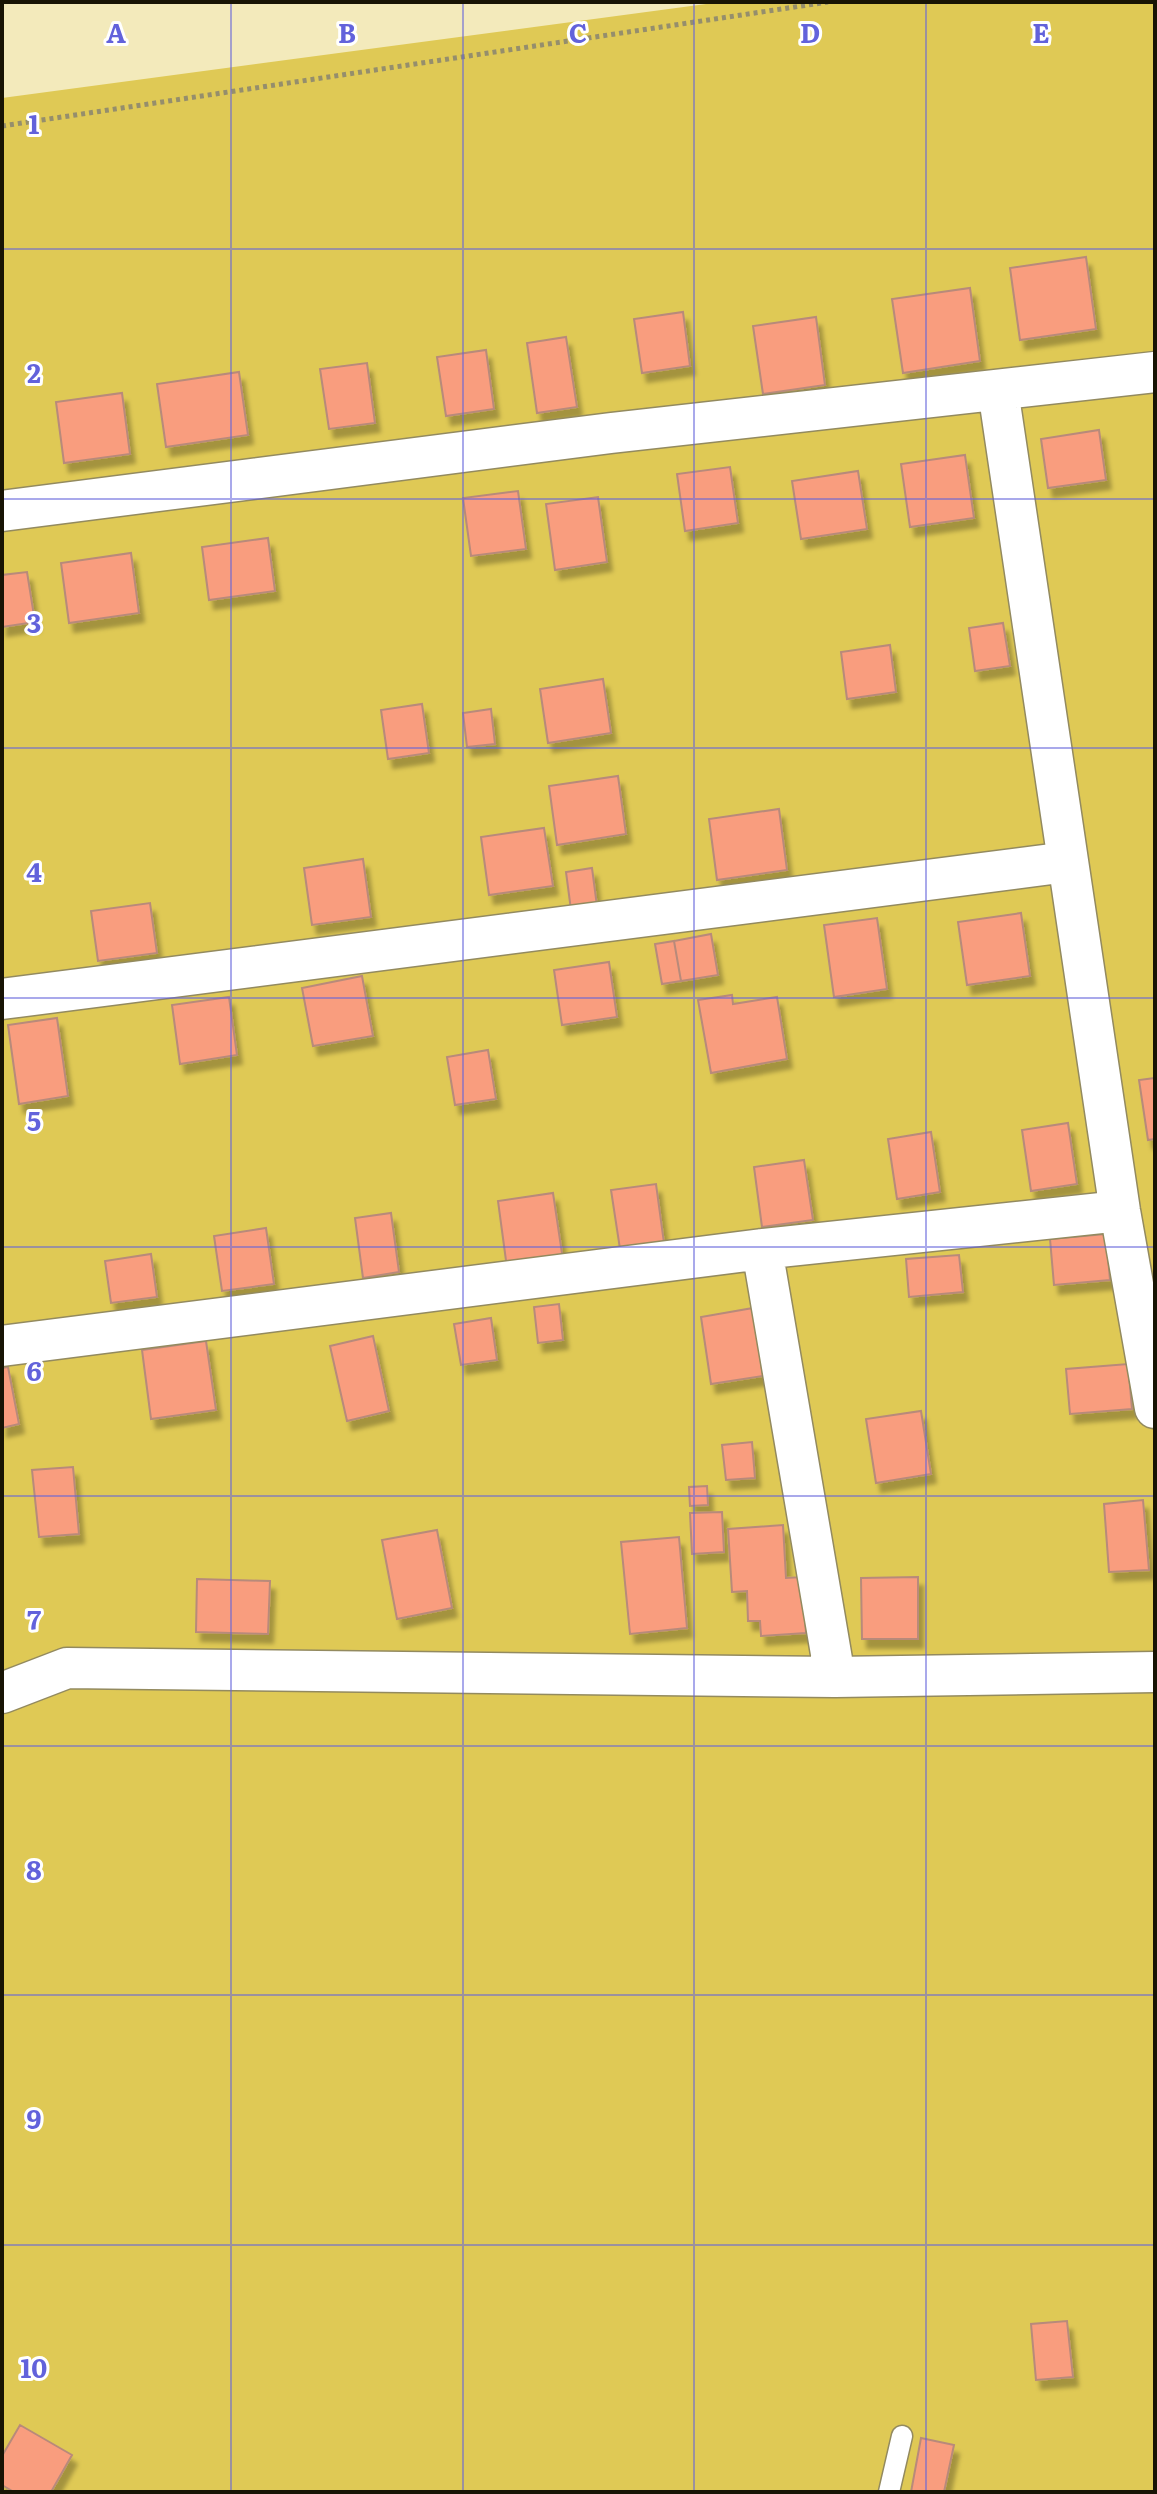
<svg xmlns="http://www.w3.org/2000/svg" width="1157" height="2494" font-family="Literata,serif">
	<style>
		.green { fill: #dfc955 }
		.building { fill: #f99d7e; stroke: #b88a7a; stroke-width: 2; filter: url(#shadow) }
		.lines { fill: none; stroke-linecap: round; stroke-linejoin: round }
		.lane-casing { stroke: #938a5f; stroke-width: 23 }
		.street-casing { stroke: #938a5f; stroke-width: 43 }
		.path { stroke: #958e6c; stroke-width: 5; stroke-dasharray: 4 4; stroke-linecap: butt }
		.lane { stroke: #fff; stroke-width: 20 }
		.street { stroke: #fff; stroke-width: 40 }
		.grid { fill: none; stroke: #6262db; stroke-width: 2; stroke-opacity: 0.55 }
		.grid-label { font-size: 26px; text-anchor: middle; font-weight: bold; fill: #6262db; stroke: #fff; stroke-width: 6; stroke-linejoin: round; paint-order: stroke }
	</style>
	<defs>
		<filter id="shadow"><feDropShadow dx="5" dy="9" stdDeviation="2" flood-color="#0004"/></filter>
	</defs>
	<rect width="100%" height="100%" fill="#f3eabb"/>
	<path class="green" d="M721,2H1155V2492H2V98Z"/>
	<path class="building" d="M1086,257L1096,329L1020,340L1010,268Z
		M970,288L980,361L903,373L892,299Z
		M683,312L690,366L642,373L634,319Z
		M816,317L825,385L763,394L753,326Z
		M566,337L577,407L537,413L527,343Z
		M486,350L494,409L446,416L437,357Z
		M367,363L375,423L329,429L320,369Z
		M239,372L248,435L166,447L157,384Z
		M122,393L130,454L64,463L56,402Z
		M1099,430L1106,480L1048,488L1041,439Z
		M965,455L974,518L910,527L901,464Z
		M730,467L738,523L685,531L677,474Z
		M858,471L867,529L801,539L792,481Z
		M518,491L526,549L471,556L463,498Z
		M598,497L607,562L555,570L546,504Z
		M268,538L275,591L209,600L202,547Z
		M131,553L139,613L69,623L61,563Z
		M27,572L35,622L2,627V575Z
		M1003,623L1010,666L975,671L969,628Z
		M890,645L896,692L847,699L841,652Z
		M603,679L611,733L548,743L540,689Z
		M422,704L429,753L388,759L381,710Z
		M491,709L495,744L467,747L463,713Z
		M618,776L626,834L557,845L549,786Z
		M779,809L787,870L717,880L709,819Z
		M544,828L553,886L489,895L481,837Z
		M363,859L371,917L312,925L304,868Z
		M592,868L597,906L571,910L566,872Z
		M150,903L157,953L98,961L91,911Z
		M1021,913L1030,976L967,985L958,922Z
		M877,918L887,989L834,997L824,925Z
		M711,934L718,975L681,981L674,941Z
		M674,941L681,981L662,984L655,944Z
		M609,962L617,1017L562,1025L554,970Z
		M362,976L373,1036L313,1046L302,988Z
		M732,995L733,1004L777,997L787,1059L711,1073L698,1000Z
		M229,997L237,1055L180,1064L172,1005Z
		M57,1018L68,1096L19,1104L8,1025Z
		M488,1050L496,1099L455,1105L447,1057Z
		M1155,1078V1139L1148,1140L1139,1080Z
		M1068,1123L1077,1184L1031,1191L1022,1130Z
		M931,1132L940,1192L897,1199L888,1139Z
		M804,1160L813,1220L762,1227L754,1167Z
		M656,1184L664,1243L620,1249L611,1190Z
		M553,1193L563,1260L507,1268L498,1201Z
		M391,1213L399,1272L363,1278L355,1218Z
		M266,1228L274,1284L222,1291L214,1236Z
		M1106,1234L1110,1280L1054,1285L1050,1239Z
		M151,1254L157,1297L111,1303L105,1261Z
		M959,1255L963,1292L909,1297L906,1259Z
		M559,1304L563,1340L538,1343L534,1307Z
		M753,1308L763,1376L711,1384L701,1317Z
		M491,1318L497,1360L461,1365L454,1324Z
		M373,1336L389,1411L347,1421L330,1346Z
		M206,1341L216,1410L151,1419L142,1350Z
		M1128,1364L1132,1409L1070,1414L1066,1369Z
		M8,1367L19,1424L2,1428V1368Z
		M921,1411L931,1474L876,1483L866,1419Z
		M752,1442L755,1478L726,1480L722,1445Z
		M73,1467L79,1534L39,1537L32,1470Z
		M707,1486L708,1505L690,1506L689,1487Z
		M1143,1500L1149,1570L1109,1572L1104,1504Z
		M722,1512L724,1552L692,1554L690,1513Z
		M783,1525L786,1578L803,1577L806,1633L761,1636L760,1621H748L747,1591L732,1592L728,1529Z
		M437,1530L452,1608L397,1619L382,1540Z
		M679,1537L687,1628L630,1634L621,1542Z
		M918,1577V1639H862L861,1578Z
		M197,1579L270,1581L268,1634L196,1632Z
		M1067,2321L1073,2377L1036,2380L1031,2324Z
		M20,2425L72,2455L51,2492H14L2,2485V2456Z
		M921,2438L954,2445L944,2492H911Z"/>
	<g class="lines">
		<g class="lane-casing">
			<path id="lane" d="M889,2492L902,2436"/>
		</g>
		<g class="street-casing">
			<path id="street" d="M998,390L1120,1211L1155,1408
				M2,511L611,433L1155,372
				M2,999L1067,862
				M762,1249L835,1677
				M2,1346L762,1249L1120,1211
				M2,1693L67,1668L835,1677L1155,1672"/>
		</g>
		<path class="path" d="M2,126L828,2"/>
		<use href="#lane" class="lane"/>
		<use href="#street" class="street"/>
	</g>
	<path class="grid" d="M231,2V2492M463,2V2492M694,2V2492M926,2V2492M2,249H1155M2,499H1155M2,748H1155M2,998H1155M2,1247H1155M2,1496H1155M2,1746H1155M2,1995H1155M2,2245H1155"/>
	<g class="grid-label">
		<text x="116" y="43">A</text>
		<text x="347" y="43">B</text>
		<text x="578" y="43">C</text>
		<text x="810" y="43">D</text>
		<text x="1041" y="43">E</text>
		<text x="34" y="134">1</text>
		<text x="34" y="383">2</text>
		<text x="34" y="633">3</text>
		<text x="34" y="882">4</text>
		<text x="34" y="1131">5</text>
		<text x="34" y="1381">6</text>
		<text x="34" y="1630">7</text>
		<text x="34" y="1880">8</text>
		<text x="34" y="2129">9</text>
		<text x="34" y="2378">10</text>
	</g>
	<rect width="1157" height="2494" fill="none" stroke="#181404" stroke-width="8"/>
</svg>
